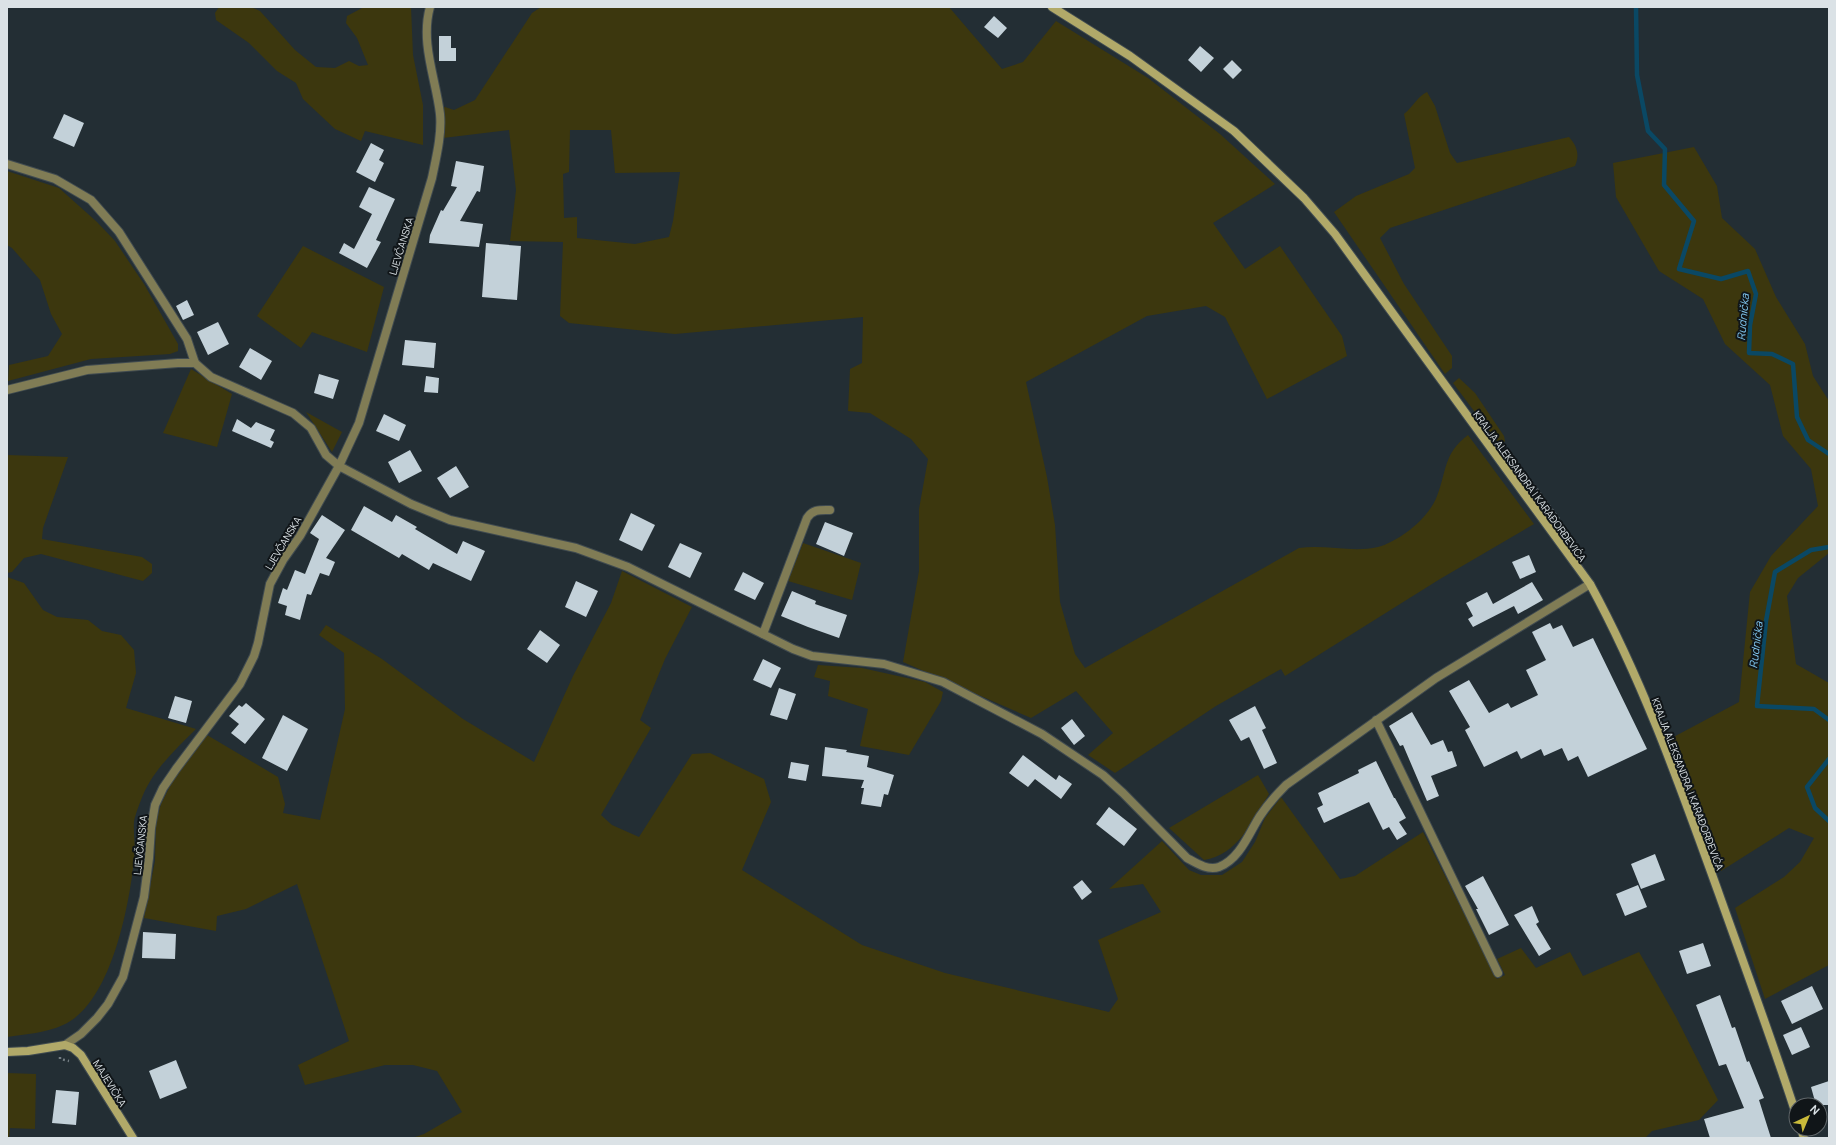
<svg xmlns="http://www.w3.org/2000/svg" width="1836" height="1145" font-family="Manrope,sans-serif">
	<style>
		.green { fill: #3c370e; fill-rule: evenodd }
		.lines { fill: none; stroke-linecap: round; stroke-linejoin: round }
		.stream { stroke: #0a4864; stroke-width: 4.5 }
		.building { fill: #c3d1d9 }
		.lane-casing { stroke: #404b50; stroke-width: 10 }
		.street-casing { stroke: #404b50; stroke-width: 10 }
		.secondary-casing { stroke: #404b50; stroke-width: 10 }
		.path { stroke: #747e83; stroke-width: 2.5; stroke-dasharray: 2 3; stroke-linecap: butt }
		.lane { stroke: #807c55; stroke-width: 8 }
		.street { stroke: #807c55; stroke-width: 8 }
		.secondary { stroke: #b1a969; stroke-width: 8 }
		.labels { text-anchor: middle; stroke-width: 4; stroke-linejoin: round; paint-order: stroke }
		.street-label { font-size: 10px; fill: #dbe2e6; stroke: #101518 }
		.water-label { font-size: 11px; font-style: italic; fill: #83caf4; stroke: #101518 }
	</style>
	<rect width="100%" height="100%" fill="#232e34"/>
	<path class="green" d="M219,7H251L260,11L295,50L316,67L335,68L349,61L359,66L368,65L357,38L346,23L347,16L364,7H411L413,55L423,105V145L365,131L361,141L335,129L303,99L296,83L277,71L249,43L216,20L215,13Z
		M541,7H949L1002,69L1023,62L1056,21L1148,78L1220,134L1275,184L1213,223L1245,269L1280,246L1342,336L1347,356L1267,399L1225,317L1206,306L1147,316L1026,382L1047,477L1055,525L1060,602L1075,654L1085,668L1299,548C1325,544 1352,553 1378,547C1400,541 1429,518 1437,496C1447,471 1443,454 1468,435L1534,524L1440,579L1285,676L1281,669L1216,706L1115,773L1088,755L1113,733L1076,691L1031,718L903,662L919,571V509L928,459L911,439L870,413L848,411L850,369L862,363L863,317L675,334L569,323L560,316L563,242L510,241L516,190L509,130L443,138L442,106L454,110L475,100L532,13ZM570,130H611L615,173L680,172L673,221L669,237L635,244L577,238V217L564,218L563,174L569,172Z
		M1427,92L1435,106L1450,153L1457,163L1569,137C1577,146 1580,155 1575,166L1390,228L1380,238L1404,284L1452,356V368L1445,374L1334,212L1356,196L1409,174L1415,168L1404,114C1413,107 1417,97 1427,92Z
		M1694,147L1717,186L1722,218L1755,249L1776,297L1805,344L1813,376L1829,401V553L1798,578L1787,596L1796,664L1829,683V965L1765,999L1735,908L1784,877L1800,862L1814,838L1789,828L1721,871L1668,740L1739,702L1750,592L1771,556L1818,506L1811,469L1783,436L1770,385L1725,344L1703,299L1659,271L1616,197L1613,163Z
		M7,171L59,188L97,222L115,241L144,284L178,344V351L170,354L91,359L8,381L9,365L48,356L62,334L51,314L40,280L12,248L7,245Z
		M303,246L384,287L367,352L312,332L301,348L257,316Z
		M191,369L232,394L217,447L163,433Z
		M1459,378L1475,393L1504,436L1505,441L1501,447L1453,383Z
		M306,412L342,432L332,452Z
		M7,455L68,457L43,528L42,539L142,557L152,564V573L143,581L41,554L24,558L12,572L7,573Z
		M803,543L861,563L852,600L788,581Z
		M622,571L692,607L665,659L640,720L651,728L601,815L612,825L639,837L692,754L710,753L764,779L771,802L742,870L862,945L945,973L1109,1012L1118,999L1098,940L1161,912L1143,884L1109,889L1162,841L1189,870L1201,875H1222L1242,862L1255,842L1265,818L1281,797L1340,879L1355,876L1423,832L1497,979L1505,975L1497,959L1521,948L1536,968L1570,952L1583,976L1639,952L1676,1017L1718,1100L1699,1120L1652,1131L1645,1138H412L424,1134L462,1112L437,1071L413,1065H385L305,1085L298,1065L349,1041L297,884L246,909L217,916L216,931L144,918L155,861L156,821L161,804L174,778L207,735L278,777L285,804L283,813L320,820L345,709L344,653L319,635L326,625L382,659L463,719L534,762L573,676L611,603Z
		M7,577L24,583L43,610L57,617L88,620L102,631L121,635L134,650L136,673L126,708L196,729C177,748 154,769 143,795C140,802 136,813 134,821C133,834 136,847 134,860C129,907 111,1004 63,1025C46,1033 26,1034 7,1037Z
		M818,665L862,668L925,682L943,692L941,701L909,755L860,746L868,709L828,696L830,681L814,677Z
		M1258,775L1269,794C1253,820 1238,855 1204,860L1169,828Z
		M7,1073L36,1074L35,1129L10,1128L9,1138H7Z"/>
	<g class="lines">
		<path class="stream" d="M1636,7L1637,75L1648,131L1665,149L1664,185L1694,221L1679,269L1721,279L1748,271L1756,294L1750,325L1749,353L1772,354L1793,364L1797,417L1808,440L1829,454
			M1829,547L1811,550L1775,572L1766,621L1757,706L1814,709L1829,720
			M1829,759L1807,787L1815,808L1829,821"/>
	</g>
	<path class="building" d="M994,16L1007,28L998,38L984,27Z
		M439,36H451V48H456V61H439Z
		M1200,46L1214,58L1201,72L1188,60Z
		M1232,60L1242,70L1233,79L1223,69Z
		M64,114L84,123L74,147L53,138Z
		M371,143L384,150L379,160L384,163L375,182L356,172Z
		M456,161L484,166L480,192L477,191L460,221L483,224L479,247L429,243L430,235L441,210L443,211L457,187L451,186Z
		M369,187L395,199L376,240L381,242L367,268L339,253L344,243L354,249L372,214L359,207Z
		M486,243L521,246L517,300L482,297Z
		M187,300L194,315L183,320L176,306Z
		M218,322L229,344L208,355L197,332Z
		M405,340L436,343L434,368L402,365Z
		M250,348L272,361L261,380L239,367Z
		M319,374L339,380L333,399L314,393Z
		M426,376L439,378L438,393L424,392Z
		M384,414L406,425L399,441L376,431Z
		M237,419L251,428L256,422L275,430L270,440L274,442L271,448L232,431Z
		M410,450L422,471L399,483L388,462Z
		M456,466L469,487L450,498L437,478Z
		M364,506L392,522L396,515L417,527L415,529L457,554L463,541L485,551L471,581L433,563L429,570L402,554L399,558L351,530Z
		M631,513L655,525L642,551L619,540Z
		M322,515L345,530L326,558L335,562L329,576L320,573L311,595L307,594L300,620L285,615L287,606L278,603L283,588L287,590L295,570L305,574L319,539L310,533Z
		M825,522L853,533L844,556L816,544Z
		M680,543L702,553L690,578L668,567Z
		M1529,555L1536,572L1520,579L1512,562Z
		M743,572L764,583L755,600L734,590Z
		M576,581L598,591L586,617L565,607Z
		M1532,582L1543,600L1518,614L1514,606L1473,627L1468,619L1473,616L1466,603L1487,592L1493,604Z
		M792,591L816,601L815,604L847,615L839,638L808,627L781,616Z
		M1550,623L1553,629L1562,625L1573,647L1593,638L1647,749L1588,777L1578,756L1568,761L1562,748L1544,756L1541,749L1521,759L1517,751L1484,767L1465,730L1470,727L1449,691L1469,680L1489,713L1508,703L1511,708L1538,695L1526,670L1546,660L1532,632Z
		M540,630L560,645L547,663L527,649Z
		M763,659L781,668L771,688L753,680Z
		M779,688L796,694L787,720L770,715Z
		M175,696L192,701L186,723L168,718Z
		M246,703L265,719L245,744L231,733L239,724L229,716L239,705L242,707Z
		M1255,706L1266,728L1262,730L1277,763L1264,769L1249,737L1241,741L1229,720Z
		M1412,712L1431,745L1443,740L1448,752L1452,751L1457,766L1431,776L1439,796L1427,801L1403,745L1400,746L1389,726Z
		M283,715L308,729L287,771L262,758Z
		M1072,719L1085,736L1074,745L1061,728Z
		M825,747L847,750L846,752L869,756L867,767L894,775L888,795L884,794L881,807L861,804L864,788H861L864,780L822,776Z
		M1023,755L1056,780L1059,775L1072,784L1061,799L1035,779L1028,787L1009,773Z
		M1376,761L1394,798H1395L1406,818L1399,822L1407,834L1397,840L1389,827L1383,830L1369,802L1324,823L1317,808L1323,805L1318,793L1359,773L1358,770Z
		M791,762L809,765L806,781L788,778Z
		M1109,807L1137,829L1124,846L1096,824Z
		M1655,854L1665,880L1641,889L1631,864Z
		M1483,876L1509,925L1489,935L1476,909H1478L1465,886Z
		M1082,880L1092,892L1082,900L1073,887Z
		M1638,885L1647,907L1625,916L1616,894Z
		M1532,906L1539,922L1536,924L1551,949L1539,956L1514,915Z
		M143,932L176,934L175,959L142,958Z
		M1703,943L1711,966L1687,974L1679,951Z
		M1812,986L1823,1009L1792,1024L1781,1001Z
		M1720,995L1732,1028L1735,1027L1747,1062L1749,1061L1764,1098L1759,1100L1771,1138H1710L1704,1119L1744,1108L1726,1064L1719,1066L1696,1005Z
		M1801,1027L1810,1047L1792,1055L1783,1035Z
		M176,1060L187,1088L160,1099L149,1071Z
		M1829,1081V1105H1816L1811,1087Z
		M56,1090L79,1092L76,1125L52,1123Z"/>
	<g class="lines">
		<g class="lane-casing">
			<path id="lane" d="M7,164L55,179L91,200L119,232L187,339L195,363
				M763,634L807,518C813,509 820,510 830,510"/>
		</g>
		<g class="street-casing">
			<path id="street" d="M7,390L87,370L178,363H195L211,377L293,413L311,428L326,455L339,466L411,504L450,520L576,548L628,567L793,649L812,656L884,664L943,682L1042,734L1103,775L1123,793L1187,858C1196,863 1208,871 1219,867C1240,859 1249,833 1260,816C1268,804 1276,795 1286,785L1436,678L1590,584
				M1376,720L1498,973
				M65,1045L81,1034L97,1018L108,1004L123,977L144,897L149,858L151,828L155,805L163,788L176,769L240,684L254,656L258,643L270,584L283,560L300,536L339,466L359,423L432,178C436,158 442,135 440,114C436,79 420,43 430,7"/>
		</g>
		<g class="secondary-casing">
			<path id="secondary" d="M1052,7L1130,56L1234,131L1304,198L1335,234L1590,584C1644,683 1681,789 1719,894C1745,967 1772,1040 1796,1114
				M7,1052L28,1051L65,1045L73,1048L81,1055L133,1138
				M1801,1129L1804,1138"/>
		</g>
		<path class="path" d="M1531,481L1559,519
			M60,1057V1059L69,1061"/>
		<use href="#lane" class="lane"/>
		<use href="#street" class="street"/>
		<use href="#secondary" class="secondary"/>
	</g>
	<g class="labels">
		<g class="street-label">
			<text transform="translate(401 246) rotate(-73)" y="4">LJEVČANSKA</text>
			<text transform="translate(1530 486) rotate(54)" y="4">KRALJA ALEKSANDRA I KARAĐORĐEVIĆA</text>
			<text transform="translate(283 543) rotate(-59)" y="4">LJEVČANSKA</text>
			<text transform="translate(1688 784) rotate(69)" y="4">KRALJA ALEKSANDRA I KARAĐORĐEVIĆA</text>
			<text transform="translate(140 845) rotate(-84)" y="4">LJEVČANSKA</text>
			<text transform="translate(110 1083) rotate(58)" y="4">MAJEVIČKA</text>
		</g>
		<g class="water-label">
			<text transform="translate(1743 317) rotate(-85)" y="4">Rudnička</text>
			<text transform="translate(1756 645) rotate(-83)" y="4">Rudnička</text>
		</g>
	</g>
	<rect width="1836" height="1145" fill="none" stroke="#dbe2e6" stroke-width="16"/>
	<g transform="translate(1808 1117) rotate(44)"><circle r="19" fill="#101518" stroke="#61676a"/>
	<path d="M0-3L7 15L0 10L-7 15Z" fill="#c9ba3a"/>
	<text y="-6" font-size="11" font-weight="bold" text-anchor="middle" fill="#dbe2e6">N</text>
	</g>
</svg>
